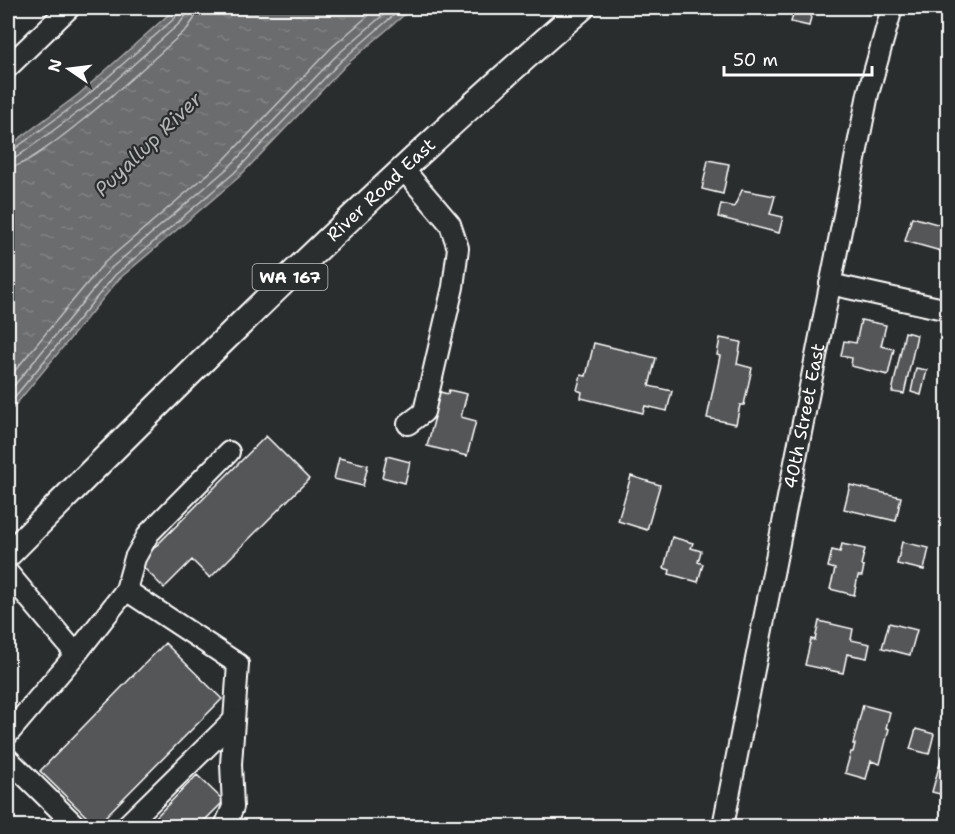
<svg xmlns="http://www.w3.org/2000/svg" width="955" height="834" font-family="'Shantell Sans',sans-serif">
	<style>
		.water { fill: url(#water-ripples); stroke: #a6a7a7; stroke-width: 1.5 }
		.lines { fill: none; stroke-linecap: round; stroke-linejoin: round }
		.shore { stroke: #c3c4c5; stroke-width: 1.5 }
		.building { fill: #555758; stroke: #fff; stroke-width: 1.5 }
		.minor-casing { stroke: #fff; stroke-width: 24 }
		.major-casing { stroke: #fff; stroke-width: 28 }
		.minor { stroke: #2a2d2e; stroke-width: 20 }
		.major { stroke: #2a2d2e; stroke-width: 24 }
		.labels { text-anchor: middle; stroke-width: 4.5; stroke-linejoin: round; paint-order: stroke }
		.shield { fill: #2a2d2e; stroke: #bfc0c0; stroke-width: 1.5 }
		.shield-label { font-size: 16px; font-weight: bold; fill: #fff }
		.street-label { font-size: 18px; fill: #fff; stroke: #2a2d2e }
		.water-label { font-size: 20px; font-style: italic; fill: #b4b6b6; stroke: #2a2d2e }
	</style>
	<defs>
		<pattern id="water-ripples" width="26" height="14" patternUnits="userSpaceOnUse" patternTransform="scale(1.5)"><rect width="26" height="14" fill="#6a6c6d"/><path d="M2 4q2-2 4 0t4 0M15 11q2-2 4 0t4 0" fill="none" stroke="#808283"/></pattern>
	</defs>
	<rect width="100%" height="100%" fill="#2a2d2e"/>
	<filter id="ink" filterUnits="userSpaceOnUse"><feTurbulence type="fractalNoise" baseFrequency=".0167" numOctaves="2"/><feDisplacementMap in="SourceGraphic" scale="12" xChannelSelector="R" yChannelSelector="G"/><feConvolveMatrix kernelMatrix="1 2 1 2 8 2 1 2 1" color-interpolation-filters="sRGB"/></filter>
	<g filter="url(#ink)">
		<path class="water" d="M176,8H412L346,65L239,177L119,279L8,414V147L79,94Z"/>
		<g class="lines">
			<path class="shore" d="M8,152L13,150L83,99L175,18L180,8
				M8,159L17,157L88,105L180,23L186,15L187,8
				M8,168C37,167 159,54 187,29L194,19L196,8
				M8,379L104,263L223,161L331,48L377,8
				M8,393L110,269L229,167L337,55L391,8
				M8,405L115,275L234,173L342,60L402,8"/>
		</g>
		<path class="building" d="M795,8H813L809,26L791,22Z
			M708,160L729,164L723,194L702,189Z
			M742,190L775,196L770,214L783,217L779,233L718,217L721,204L734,207Z
			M912,217L948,227V253L905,241Z
			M861,320L886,325L881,346L894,349L888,375L851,366L852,358L841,356L844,341L856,343Z
			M905,332L917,335L904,394L892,392Z
			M720,338L741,342L737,364L752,368L744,405H740L736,424L707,418L720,356L717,355Z
			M594,343L656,358L649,386L672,391L667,411L645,406L643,413L581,398L582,392L577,390L581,375L586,376Z
			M916,368L927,370L921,395L911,392Z
			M449,390L467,394L461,417L476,421L467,456L427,446L435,417L429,416L436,391L448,394Z
			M266,436L309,479L210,578L192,560L164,588L139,563Z
			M387,456L410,462L405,483L382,477Z
			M339,458L368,465L363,486L334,479Z
			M631,476L660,485L647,530L618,521Z
			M850,485L901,497L896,521L844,509Z
			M944,506L948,507V526L940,524Z
			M672,537L693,543L691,548L701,551L698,562L703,564L698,582L669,574L670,570L664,568Z
			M902,542L929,548L924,570L897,564Z
			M842,544L865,549L861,565L864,566L862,576H858L854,595L830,589L835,569L828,567L832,550L840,552Z
			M819,621L853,629L851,640L870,644L867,658L847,654L843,673L805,665L811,639L815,640Z
			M889,623L917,630L910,655L882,648Z
			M165,643L222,699L96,826L40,771Z
			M863,705L890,712L886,728L889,729L880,764L871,761L866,779L845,773L851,752H853L855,744H853Z
			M916,729L934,734L929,754L910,749Z
			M942,756L948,758V796L932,792Z
			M197,775L224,801L199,826H147Z"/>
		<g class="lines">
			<g class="minor-casing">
				<g id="minor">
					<path d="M8,67L69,8"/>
					<path d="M404,170L450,224L458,248L453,287L424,412L408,424"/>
					<path d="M830,284L948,310"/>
					<path d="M8,573L76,654L8,734"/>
					<path d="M126,590L238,664L231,764L233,807L225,826"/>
					<path d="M76,654L126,590L135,558L149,533L229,452"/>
					<path d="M8,759L76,826"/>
					<path d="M126,826L234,720"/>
					<path id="s1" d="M723,826L868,94L892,8"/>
				</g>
			</g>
			<g class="major-casing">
				<g id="major">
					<path id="s2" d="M8,555C194,368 382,181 582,8"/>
				</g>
			</g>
			<use href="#minor" class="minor"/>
			<use href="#major" class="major"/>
		</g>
	</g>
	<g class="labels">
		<rect class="shield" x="252.5" y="264" width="75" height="26" rx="4.5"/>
		<g class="shield-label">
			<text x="290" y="283">WA 167</text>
		</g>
		<g class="street-label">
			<text dy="6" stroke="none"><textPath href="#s2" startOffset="522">River Road East</textPath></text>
			<text dy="6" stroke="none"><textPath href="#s1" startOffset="418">40th Street East</textPath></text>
		</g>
		<g class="water-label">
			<text transform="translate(148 144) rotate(-44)" y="7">Puyallup River</text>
		</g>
	</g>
	<rect width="955" height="834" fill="none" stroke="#2a2d2e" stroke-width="30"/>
	<rect x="15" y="15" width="925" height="804" fill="none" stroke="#fff" stroke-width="2" filter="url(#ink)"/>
	<g transform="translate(69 69) rotate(284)" stroke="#2a2d2e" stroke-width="4.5" paint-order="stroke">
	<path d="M0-4.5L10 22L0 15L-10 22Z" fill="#ffffff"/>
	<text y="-9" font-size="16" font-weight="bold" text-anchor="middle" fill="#ffffff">N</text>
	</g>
	<path d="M724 66v9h148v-9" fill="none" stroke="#ffffff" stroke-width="3"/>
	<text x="733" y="66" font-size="18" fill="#ffffff" stroke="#2a2d2e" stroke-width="4.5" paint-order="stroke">50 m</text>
</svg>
